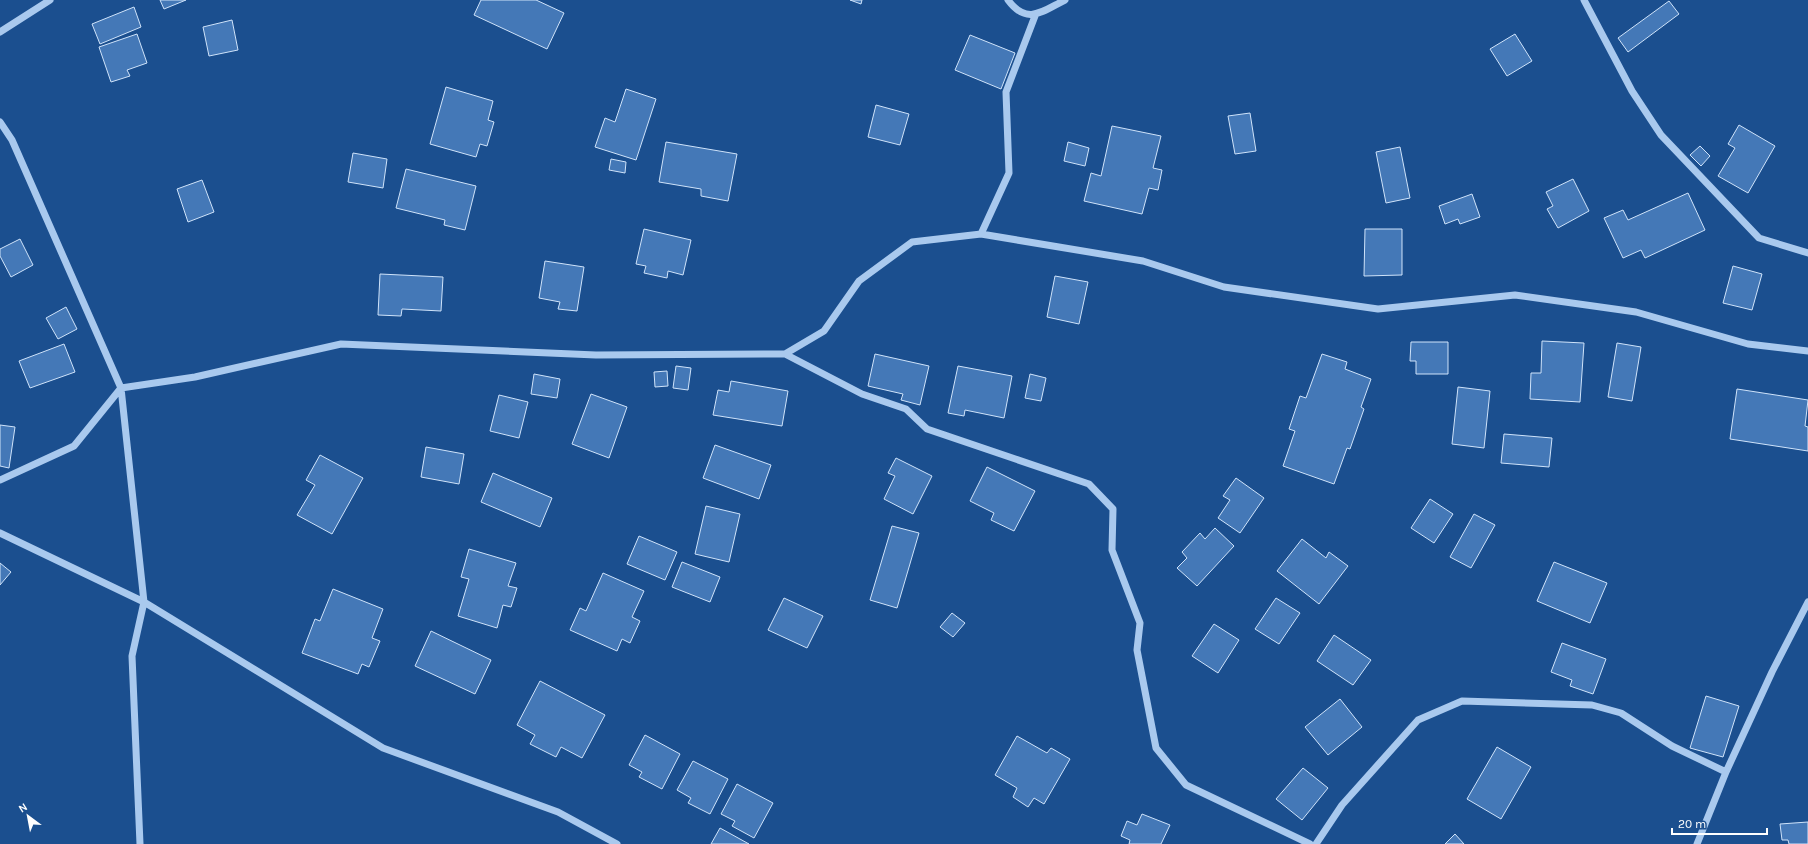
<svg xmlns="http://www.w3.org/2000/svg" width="1808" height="844" font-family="Karla,sans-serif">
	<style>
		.building { fill: #4478b7; stroke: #cfe3fa }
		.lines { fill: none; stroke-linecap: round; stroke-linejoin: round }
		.minor { stroke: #a9c9ee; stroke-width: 7 }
	</style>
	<rect width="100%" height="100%" fill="#1b4f8f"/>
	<path class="building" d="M160,0H186L164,9Z
		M481,0H536L564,13L547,49L474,15Z
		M850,0H862L861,4Z
		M1669,1L1679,14L1628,52L1618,38Z
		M134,7L141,27L100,44L92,24Z
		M232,20L238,50L209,56L203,27Z
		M137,34L147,63L127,70L130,76L111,82L99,47Z
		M1515,34L1532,61L1507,76L1490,49Z
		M970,35L1015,53L1001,89L955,70Z
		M446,87L493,101L488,120L494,122L487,146L480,144L476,157L430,144Z
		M626,89L656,99L636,160L595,147L605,118L615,122Z
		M876,105L909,114L900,145L868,137Z
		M1250,113L1256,151L1235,154L1228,116Z
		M1739,125L1775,146L1748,193L1718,176L1735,148L1728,144Z
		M1112,126L1161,136L1153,168L1162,170L1158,190L1149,188L1142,214L1084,201L1091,173L1101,176Z
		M666,142L737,154L728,201L701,196V189L659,182Z
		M1068,142L1089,148L1085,166L1064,161Z
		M1700,146L1710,156L1701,166L1690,155Z
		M1400,147L1410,198L1386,203L1376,152Z
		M353,153L387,159L383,188L348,182Z
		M611,159L626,162L625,173L609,170Z
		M406,169L476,186L465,230L444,225L445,220L396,208Z
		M1573,179L1589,211L1558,228L1547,209L1553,206L1546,192Z
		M202,180L214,212L188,222L177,189Z
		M1688,193L1705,230L1645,258L1641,250L1623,258L1604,218L1623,210L1628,220Z
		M1472,194L1480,217L1460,224L1458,219L1445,224L1439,206Z
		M644,229L691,240L683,275L668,271L667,278L644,273L646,266L636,264Z
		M1365,229H1402V275L1364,276Z
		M20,239L33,265L11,277L0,256V249Z
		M545,261L584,267L577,311L558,309L560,302L539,298Z
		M1733,266L1762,274L1752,310L1723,303Z
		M380,274L443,277L441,311L402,309L401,316L378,315Z
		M1055,276L1088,282L1079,324L1047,317Z
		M66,307L77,329L58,339L46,318Z
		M1542,341L1584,343L1580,402L1530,399L1531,373H1541Z
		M1411,342H1448V374H1416V361H1410Z
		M1617,343L1641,347L1632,401L1608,397Z
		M64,344L75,372L30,388L19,361Z
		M875,354L929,366L920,405L901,400L903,394L868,386Z
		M1322,354L1347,362L1345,369L1371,379L1361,407L1364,409L1350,449L1347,448L1334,484L1283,466L1295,431L1289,429L1300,396L1306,398Z
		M676,366L691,368L688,390L673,388Z
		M958,366L1012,376L1004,418L965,410L964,416L948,413Z
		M667,371L668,386L655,387L654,372Z
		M534,374L560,379L557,398L531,394Z
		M1030,374L1046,378L1041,401L1025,398Z
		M731,381L788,391L782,426L713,415L718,390L729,392Z
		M1458,387L1490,391L1484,448L1452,444Z
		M1737,389L1808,400L1805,426L1808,427V451L1730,439Z
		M591,394L627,407L609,458L572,444Z
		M499,395L528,402L519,438L490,431Z
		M0,425L15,427L9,468L0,466Z
		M1504,434L1552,438L1549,467L1501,463Z
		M715,445L771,465L759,499L703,478Z
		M426,447L464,454L459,484L421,477Z
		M320,455L363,478L332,534L297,515L315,485L306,480Z
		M896,458L932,476L913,514L884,499L895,476L888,473Z
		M987,467L1035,491L1014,531L991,520L994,513L970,501Z
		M493,473L552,498L540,527L481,502Z
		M1236,478L1264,498L1240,533L1218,518L1230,500L1223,496Z
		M1430,499L1453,514L1434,543L1411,528Z
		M706,506L740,514L729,562L695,554Z
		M1474,514L1495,525L1471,568L1450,557Z
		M892,526L919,533L897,608L870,600Z
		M1215,528L1234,546L1197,586L1177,568L1187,558L1182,552L1200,533L1205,539Z
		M639,536L677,552L665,580L627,564Z
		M1302,539L1326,558L1329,552L1348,566L1319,604L1277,571Z
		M469,549L516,563L508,586L517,588L511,607L503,605L497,628L458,616L469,579L461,577Z
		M682,562L720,577L710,602L672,587Z
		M1554,562L1607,583L1590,623L1537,601Z
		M0,563L11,572L0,585Z
		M603,573L644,591L632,617L640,621L630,643L622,639L617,651L570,630L580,608L586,611Z
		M333,589L383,609L372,638L380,641L369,667L362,664L358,674L302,653L315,619L320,621Z
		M784,598L823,616L807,648L768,630Z
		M1276,598L1300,613L1279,644L1255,629Z
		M952,613L965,623L953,637L940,627Z
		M1214,624L1239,640L1218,673L1192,656Z
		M431,631L491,660L475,694L415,666Z
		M1334,635L1371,660L1353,685L1317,661Z
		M1562,643L1606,659L1593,694L1570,686L1572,680L1551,672Z
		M540,681L605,715L582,758L561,747L556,757L530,744L535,735L517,725Z
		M1706,696L1739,706L1723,757L1690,748Z
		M1340,699L1362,727L1328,755L1305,727Z
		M645,735L680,754L662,789L639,777L642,772L629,765Z
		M1017,736L1047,753L1051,748L1070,759L1044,804L1034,798L1028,807L1013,797L1017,788L995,775Z
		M1497,747L1531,767L1501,819L1467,799Z
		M693,761L728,779L710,814L688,803L691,798L677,790Z
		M1303,768L1328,788L1302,820L1276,799Z
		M737,784L773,803L754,838L732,826L735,821L721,814Z
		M1142,814L1170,825L1161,844H1129L1130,840L1121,836L1127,821L1137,825Z
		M1808,822V844H1789L1788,840H1782L1780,824Z
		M720,828L749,844H711Z
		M1455,834L1464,844H1445Z"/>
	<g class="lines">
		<path class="minor" d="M1008,0C1027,26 1043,11 1065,0
			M1584,0L1632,91L1661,135L1759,238L1808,253
			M0,32L50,0
			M0,122L12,140L121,388L144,602L132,656L140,844
			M981,234L1009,173L1006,92L1035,16
			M785,354L862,394L906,409L927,429L1089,484L1113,509L1112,550L1140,623L1137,650L1156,748L1186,785L1310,844
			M0,480L74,446L121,388L195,377L341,344L596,355L785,354L824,331L859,281L912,242L981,234L1143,261L1224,287L1378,309L1515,295L1636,312L1748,344L1808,351
			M0,533L144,602L383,748L558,812L617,844
			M1316,844L1342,805L1418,720L1462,701L1592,705L1621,713L1672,746L1726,772
			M1697,844L1726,772L1772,672L1808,602"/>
	</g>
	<g transform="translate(28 816) rotate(328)" stroke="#1b4f8f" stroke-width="3" paint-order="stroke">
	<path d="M0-3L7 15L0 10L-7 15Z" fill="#ffffff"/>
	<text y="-6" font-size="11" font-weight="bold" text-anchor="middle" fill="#ffffff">N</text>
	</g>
	<path d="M1672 828v6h95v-6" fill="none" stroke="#ffffff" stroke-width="2"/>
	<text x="1678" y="828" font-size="12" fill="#ffffff" stroke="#1b4f8f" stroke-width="3" paint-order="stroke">20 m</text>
</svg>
